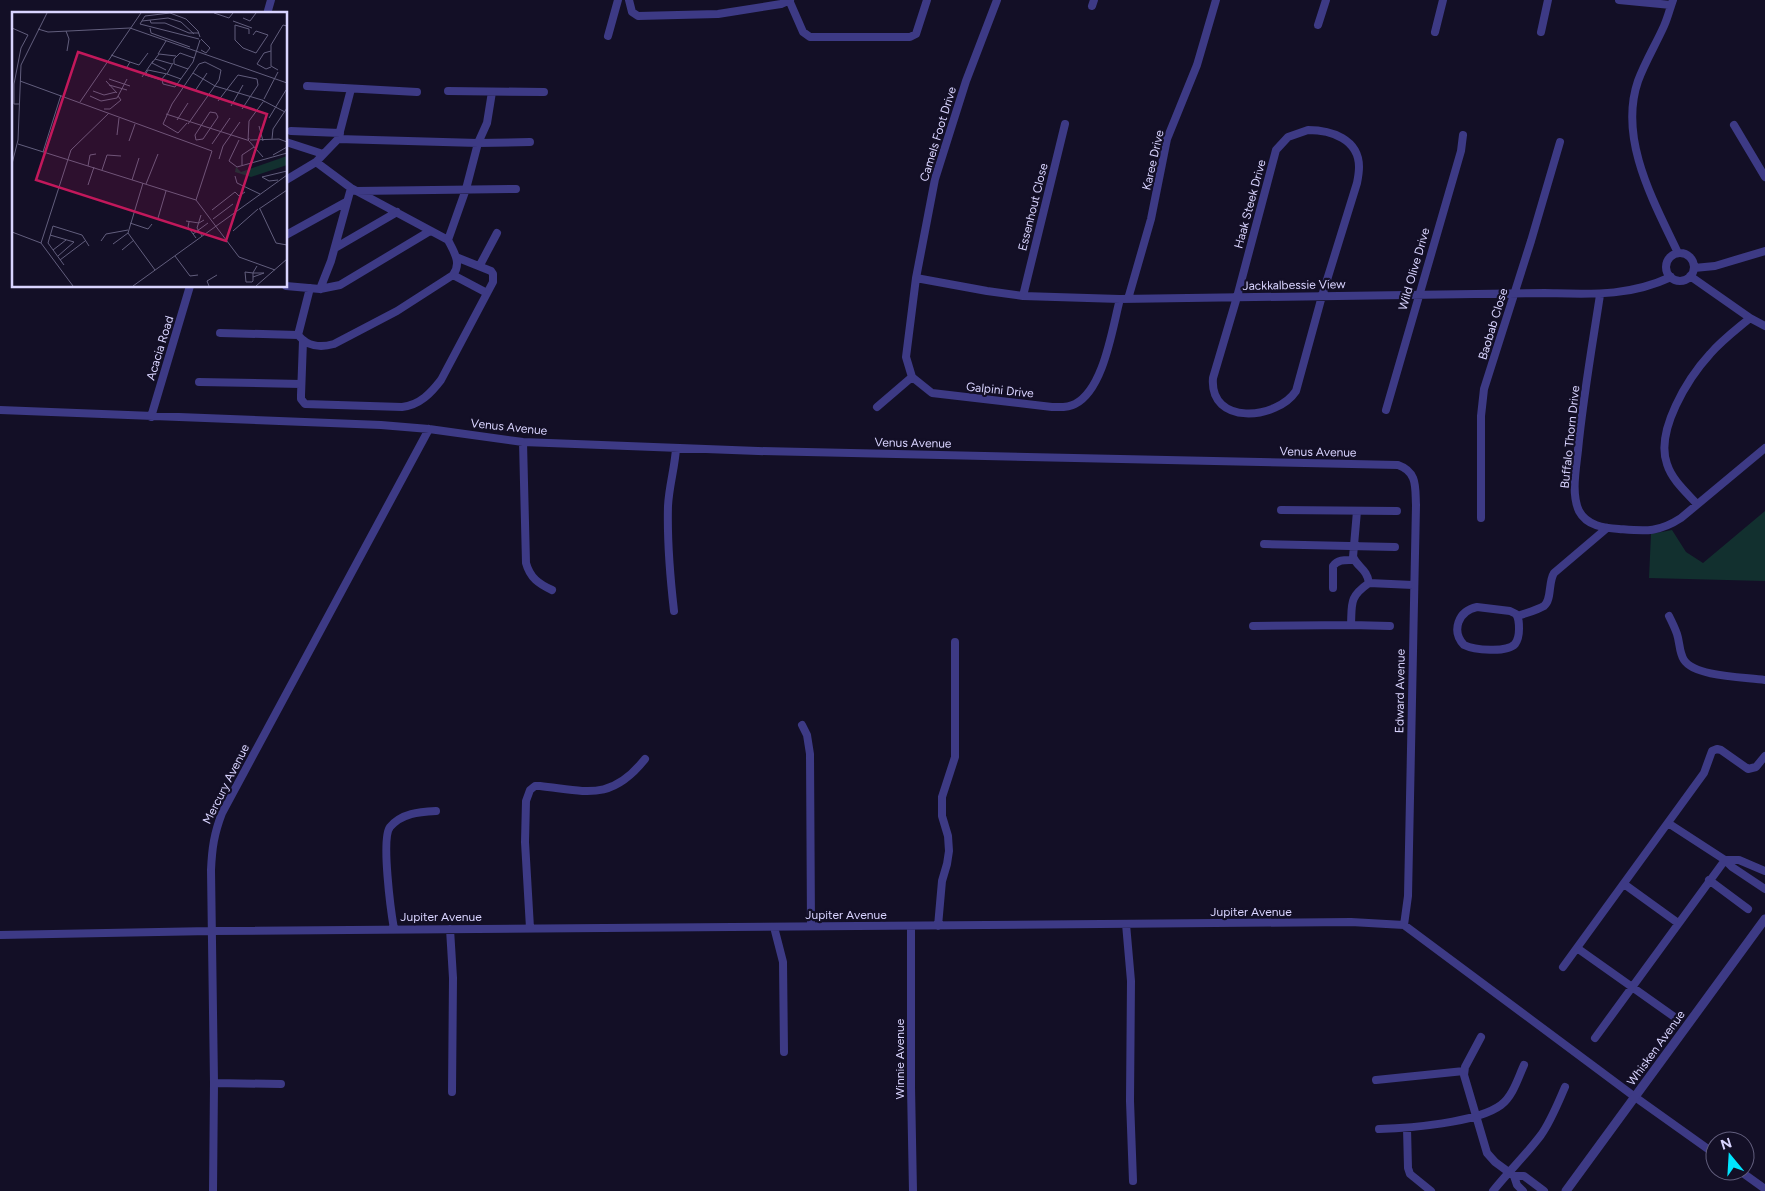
<svg xmlns="http://www.w3.org/2000/svg" width="1765" height="1191" font-family="Figtree,sans-serif">
	<style>
		.green { fill: #12302f }
		.lines { fill: none; stroke-linecap: round; stroke-linejoin: round }
		.minor { stroke: #3d3a85; stroke-width: 8 }
		.tertiary { stroke: #3d3a85; stroke-width: 9 }
		.labels { text-anchor: middle; stroke-width: 4.5; stroke-linejoin: round; paint-order: stroke }
		.street-label { font-size: 12px; fill: #d9d4ff; stroke: #130f26 }
		.inset-road { fill: none; stroke: #625e7d; stroke-width: 1 }
		.view { fill: #c2185b; fill-opacity: 0.15; stroke: #c2185b; stroke-width: 2.5 }
		.inset-edge { fill: none; stroke: #d9d4ff; stroke-width: 2.5 }
	</style>
	<rect width="100%" height="100%" fill="#130f26"/>
	<path class="green" d="M1765,511V581L1649,578L1651,534L1672,530L1686,552L1703,563Z"/>
	<g class="lines">
		<path class="minor" d="M629,0L632,12L638,16L718,14L781,4L790,0
			M789,0L803,32L810,37H910L916,34L927,0
			M997,0L966,81L935,179L916,278L906,357L912,377L932,393L1052,407C1060,407 1068,408 1075,404C1104,389 1112,329 1120,299
			M1619,0L1671,5
			M1673,0C1670,8 1668,17 1664,26C1656,44 1645,62 1638,81C1618,139 1654,202 1678,253
			M1092,6L1094,0
			M267,14L271,0
			M1318,25L1326,0
			M1435,32L1443,0
			M1541,32L1548,0
			M608,36L618,0
			M307,86L417,92
			M448,91L544,92
			M1734,125L1765,177
			M1308,130C1331,130 1359,139 1359,167C1359,172 1358,178 1357,183L1322,296L1296,391C1277,420 1209,426 1213,378L1237,297L1276,150L1288,137Z
			M291,131L340,133
			M338,139L478,143L530,142
			M286,142L323,154
			M316,162L351,188L448,240
			M286,180L316,162L338,139L351,89
			M356,191L516,189
			M286,235L346,202
			M335,248L397,212
			M1666 267a14 14 0 1 1 28 0a14 14 0 1 1-28 0Z
			M480,265L497,233
			M1694,268L1715,266L1765,251
			M453,275L487,293
			M1690,276L1750,318L1765,326
			M916,278L987,291L1023,296L1120,299L1545,293C1590,294 1628,297 1671,277
			M286,286L320,289L340,285L430,231
			M320,289L331,261L351,188
			M1600,295C1592,347 1583,398 1578,450C1576,469 1571,494 1579,511C1587,526 1604,528 1619,529C1645,531 1658,533 1681,518L1765,448
			M1023,296L1065,124
			M1128,299L1151,219L1167,139L1197,65L1216,0
			M220,333L298,335C308,347 320,348 334,344L397,311L453,275C462,263 454,252 448,240L466,189L478,143L487,123L492,92
			M298,335L310,288
			M303,341L301,395V399L305,404L402,407C420,405 431,393 441,380L493,282V274L491,271L456,257
			M199,382L301,384
			M877,407L912,377
			M0,410L381,425L429,429L523,442L758,451L1398,465C1418,472 1415,488 1416,505L1408,896L1404,925
			M1386,410L1461,151L1463,135
			M151,417L190,286
			M523,442L526,563C530,578 539,584 552,590
			M1697,504C1686,492 1672,480 1667,464C1655,431 1688,378 1710,354C1722,340 1737,329 1750,318
			M1281,510L1397,511
			M1357,511L1353,557C1358,568 1367,569 1369,583L1413,585
			M1481,518V416L1484,389L1531,241L1560,142
			M1264,544L1395,547
			M1369,583C1349,597 1352,603 1351,625L1390,626
			M1333,588V566C1338,559 1346,560 1353,560
			M1477,607L1510,611L1516,614C1519,618 1519,623 1519,629C1519,634 1518,640 1515,644C1507,653 1474,650 1464,645C1451,631 1458,611 1477,607Z
			M674,611C670,576 667,541 668,506C669,486 675,467 676,448
			M1518,616C1526,613 1537,610 1544,606C1552,600 1548,582 1554,573L1607,528
			M1669,616C1672,622 1675,628 1677,634C1680,643 1679,652 1684,660C1695,677 1745,677 1765,680
			M1253,626L1351,625
			M802,725L807,735L810,754L811,926
			M1668,823L1725,860L1732,867L1765,889
			M1725,860H1739L1765,871
			M1709,880L1748,909
			M1624,884L1678,923
			M1126,924L1131,981L1130,1101L1133,1181
			M911,926V1087L913,1191
			M938,926L942,881L947,864L949,851L948,836L942,816V797L955,757V642
			M774,927L783,962L784,1052
			M530,928L525,842L526,801L530,790L535,786H540C586,791 611,802 645,759
			M394,929C391,912 381,838 390,827C402,813 419,812 436,811
			M450,929L453,978L452,1092
			M0,935L211,931L1351,922L1404,925L1635,1097L1715,1154
			M1577,948L1673,1016
			M1563,967L1704,773L1712,751L1717,749L1721,750L1748,769L1756,767L1765,756
			M1481,1037L1465,1067L1464,1075L1487,1153L1495,1162L1514,1176H1524L1544,1191
			M1595,1038L1725,860
			M1376,1080L1464,1071
			M214,1083L281,1084
			M1407,1128L1408,1168L1410,1174L1431,1191
			M1379,1129C1409,1128 1477,1123 1501,1105C1513,1096 1518,1078 1524,1065
			M1740,1171L1765,1189
			M1514,1176L1517,1185L1523,1191
			M213,1191L214,1083L211,870C212,848 214,834 222,813L429,429
			M1493,1191C1508,1172 1526,1155 1541,1135C1551,1121 1558,1103 1565,1087"/>
		<path class="tertiary" d="M1566,1191L1765,919"/>
	</g>
	<g class="labels">
		<g class="street-label">
			<text transform="translate(938 134) rotate(-73)" y="4">Camels Foot Drive</text>
			<text transform="translate(1153 160) rotate(-77)" y="4">Karee Drive</text>
			<text transform="translate(1250 204) rotate(-75)" y="4">Haak Steek Drive</text>
			<text transform="translate(1033 207) rotate(-76)" y="4">Essenhout Close</text>
			<text transform="translate(1414 269) rotate(-74)" y="4">Wild Olive Drive</text>
			<text transform="translate(1294 285) rotate(-1)" y="4">Jackkalbessie View</text>
			<text transform="translate(1493 324) rotate(-73)" y="4">Baobab Close</text>
			<text transform="translate(160 348) rotate(-73)" y="4">Acacia Road</text>
			<text transform="translate(1000 390) rotate(6)" y="4">Galpini Drive</text>
			<text transform="translate(509 427) rotate(6)" y="4">Venus Avenue</text>
			<text transform="translate(1570 437) rotate(-84)" y="4">Buffalo Thorn Drive</text>
			<text transform="translate(913 443) rotate(1)" y="4">Venus Avenue</text>
			<text transform="translate(1318 452) rotate(1)" y="4">Venus Avenue</text>
			<text transform="translate(1400 691) rotate(-89)" y="4">Edward Avenue</text>
			<text transform="translate(226 784) rotate(-63)" y="4">Mercury Avenue</text>
			<text x="1251" y="916">Jupiter Avenue</text>
			<text x="846" y="919">Jupiter Avenue</text>
			<text x="441" y="921">Jupiter Avenue</text>
			<text transform="translate(1656 1048) rotate(-54)" y="4">Whisken Avenue</text>
			<text transform="translate(900 1059) rotate(-90)" y="4">Winnie Avenue</text>
		</g>
	</g>
	<g transform="translate(12 12)">
		<rect width="275" height="275" fill="#130f26"/>
		<path d="M275,144V153L239,165L223,160L224,155L229,160Z" fill="#12302f"/>
		<path class="inset-road" d="M202,1L217,6L221,1M231,6L238,9L244,1M138,8L139,11H153L177,21H187M130,9L156,6L169,10L182,22M221,9L240,16M0,16L16,23L9,36L2,72V92H7M138,16L139,21L178,35M26,17L36,20L118,16L275,71M54,19L57,27L55,39M237,22V17L223,13V28L231,36L244,41L256,23L244,19L241,23M187,27L128,12L133,4L158,1L174,7L186,19L188,25M189,27L198,36L194,41L189,38M146,42L154,29M99,43L118,50L115,55M143,47L160,52M118,50L127,53L136,41M161,51L155,62L169,67M259,55L254,57L245,52L252,41L259,39M176,57L162,52V47L168,41L182,46M154,58L140,51L147,42L164,44M266,58L259,54V33L271,13L275,14M181,61L203,74L250,88M154,62L149,68L133,63L136,58L155,62M130,65L141,49M97,67L118,74M150,68L151,72L163,75L181,50L188,28M8,69L200,139L184,188M94,69L105,81M97,73L115,78M81,79L92,83L104,80M183,79L195,61M78,84L89,89L105,86L115,67M252,87L266,60M206,89L226,63L245,67L246,73L230,97M68,90L129,1M253,90L250,88L273,100M219,94L231,73M92,97H98L109,88L106,84M198,100L204,101L206,105L191,127L184,128L183,123ZM154,102L235,128M257,106L274,78M165,108L176,91M151,112L160,92L187,52L193,50L209,58M151,112L166,121L175,111M176,112L207,68L209,58M247,114L251,129M105,123L107,106M237,126L236,129L237,109L251,90M260,127L261,117L275,96M227,128L217,149L225,155L275,141M238,128L267,127L275,130M117,129L123,112M237,129L251,145M6,132L184,188L227,245L263,258M200,132L218,106M31,140L49,83M261,143L275,135M207,147L211,134L228,110M0,152L6,128L9,53L35,1M230,153V143L242,135M76,154L78,143L84,142M90,158L95,143L109,144M223,164L225,171L248,182M120,168L127,146M266,168L257,169L250,165L275,159M131,171L116,221L143,258M134,172L146,142M76,173L82,155M247,197L275,178M248,197L264,231L275,233M200,198L223,180L227,184L233,180M189,203L185,216L190,224M146,206L154,179M201,207L221,192M174,209L187,211L192,208M177,210L176,215L184,226M118,211L136,217L140,212M221,219L246,197M0,220L29,231L61,274M181,222L196,211M38,223L62,230L46,244M89,229L94,222L116,218M29,231L59,138L97,101M101,232L116,221M41,238L54,228M110,238L122,228M163,244L178,264L186,263M48,248L73,229M52,253L36,231L41,214L70,223L77,234M241,265L252,261H241L233,260L234,270H240L241,269V261L242,259L245,254M121,274L275,163M197,274L195,269L205,263M244,274L275,247"/>
		<path class="view" d="M66,40L255,102L214,229L24,168Z"/>
		<rect width="275" height="275" class="inset-edge"/>
	</g>
	<g transform="translate(1730 1156) rotate(342)"><circle r="24" fill="#130f26" stroke="#625e7d"/>
	<path d="M0-4L9 19L0 12L-9 19Z" fill="#00e5ff"/>
	<text y="-8" font-size="14" font-weight="bold" text-anchor="middle" fill="#d9d4ff">N</text>
	</g>
</svg>
